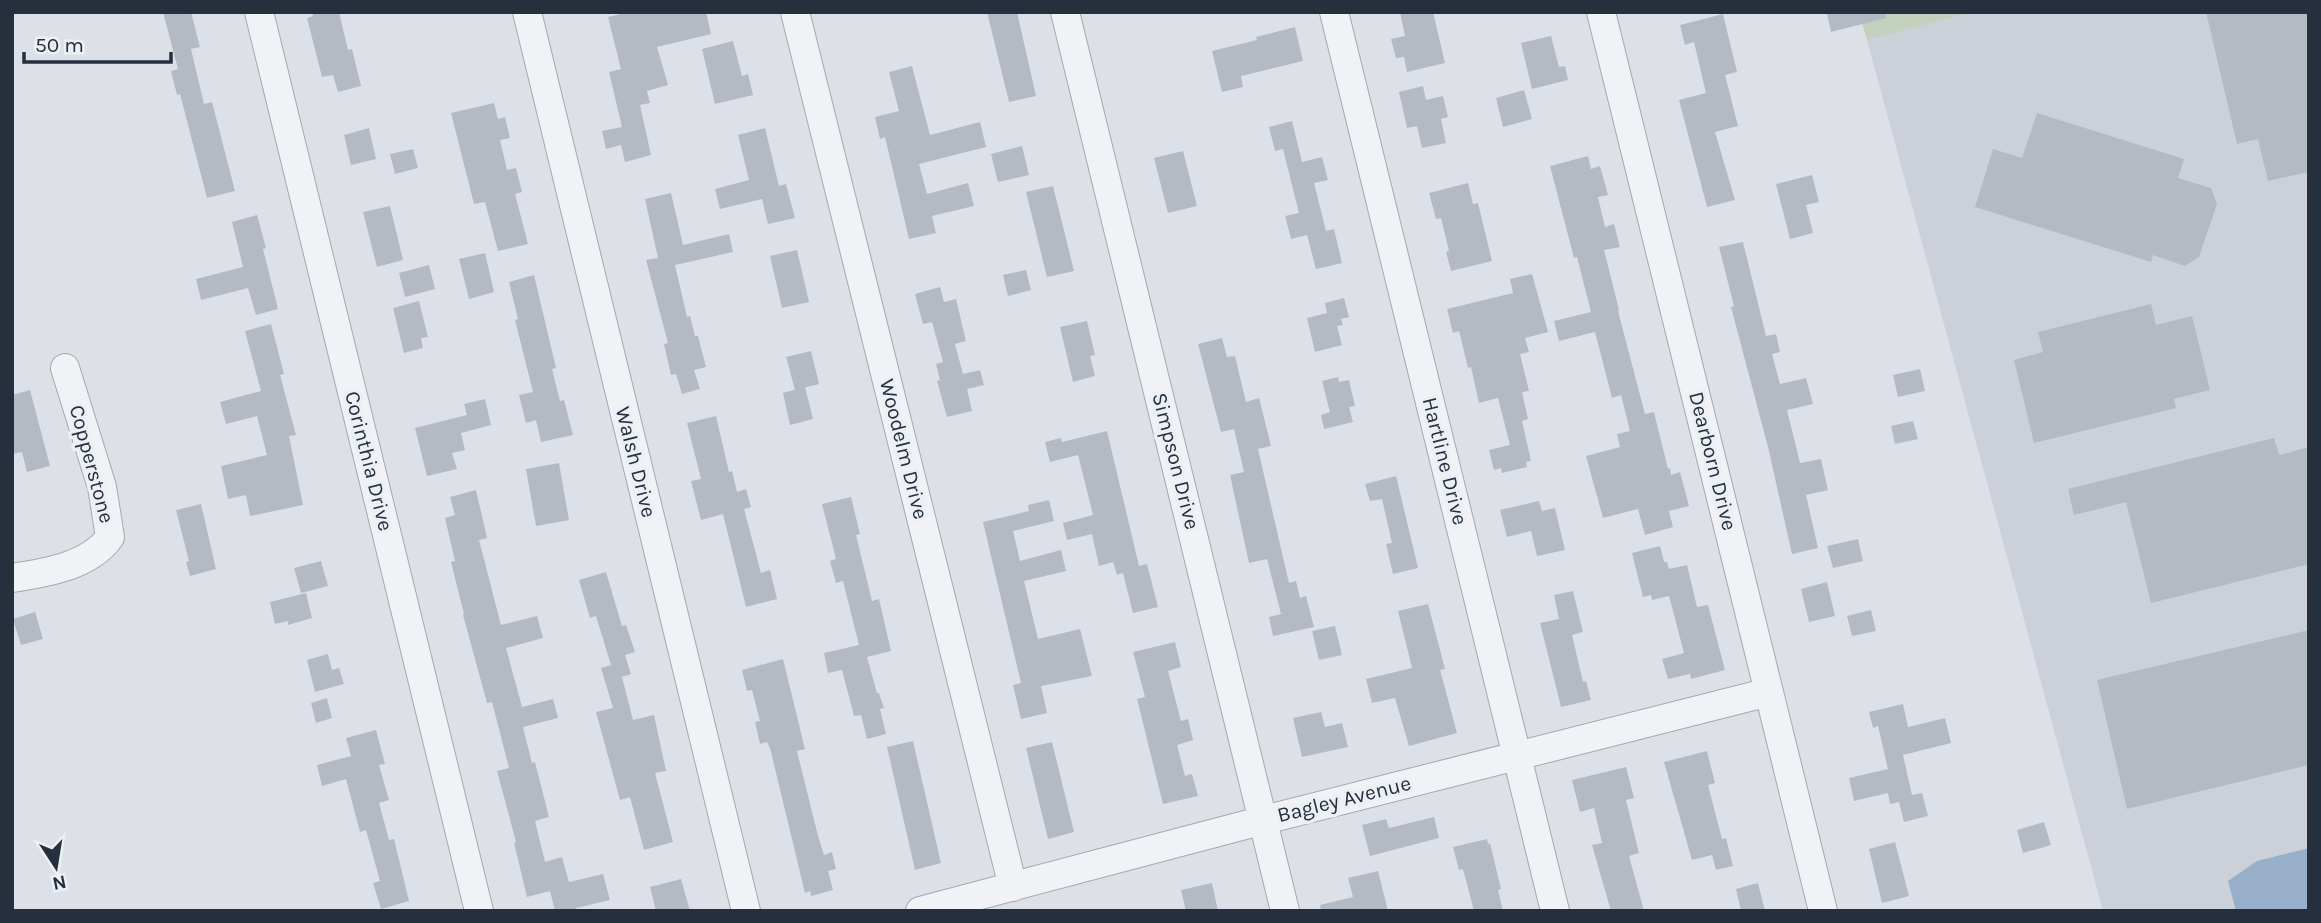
<svg xmlns="http://www.w3.org/2000/svg" width="2321" height="923" font-family="Karla,sans-serif">
	<style>
		.built { fill: #cbd0d9 }
		.green { fill: #c3d1be }
		.water { fill: #97afc8 }
		.building { fill: #b4bac4 }
		.lines { fill: none; stroke-linecap: round; stroke-linejoin: round }
		.minor-casing { stroke: #a2a8b1; stroke-width: 30 }
		.minor { stroke: #f0f2f6; stroke-width: 28 }
		.labels { text-anchor: middle; stroke-width: 7; stroke-linejoin: round; paint-order: stroke }
		.street-label { font-size: 21px; fill: #262f3e; stroke: #ecf0f5 }
	</style>
	<rect width="100%" height="100%" fill="#dde1e7"/>
	<path class="built" d="M1975,12H2309V911H2103L1867,40Z"/>
	<path class="green" d="M1859,12H1975L1867,40Z"/>
	<path class="water" d="M2309,848V911H2236L2228,881L2257,861Z"/>
	<path class="building" d="M163,12H191L200,47L191,49L204,104L212,102L235,191L207,198L180,94L177,95L171,71L178,69Z
		M312,12H339L348,50L352,49L361,86L338,92L333,75L322,77L307,18L313,16Z
		M629,12H706L711,34L657,47L668,85L647,91L650,103L640,105L651,155L625,162L621,145L606,149L602,131L622,127L609,72L621,69L608,17Z
		M987,12H1017L1036,96L1009,102Z
		M1400,12H1433L1445,63L1407,72L1404,57L1396,58L1391,39L1405,36Z
		M1836,12H1885L1886,18L1831,32L1827,14Z
		M2206,12H2309V172L2268,181L2258,139L2237,144Z
		M1723,14L1737,72L1725,75L1738,126L1715,132L1735,200L1707,207L1679,100L1706,93L1694,42L1685,45L1680,25Z
		M1295,27L1303,61L1241,76L1243,87L1222,92L1212,51L1257,40L1256,37Z
		M1551,36L1559,67L1565,66L1568,80L1532,89L1521,43Z
		M733,41L742,76L748,74L753,95L715,104L702,49Z
		M912,66L930,135L980,122L986,147L919,164L927,194L968,183L974,206L932,216L936,233L909,239L885,137L880,139L875,117L899,111L889,72Z
		M1423,86L1426,100L1443,96L1448,117L1441,119L1446,143L1422,148L1417,126L1407,128L1399,92Z
		M1524,90L1532,119L1503,127L1496,98Z
		M494,103L498,119L505,117L510,138L500,140L507,170L516,168L522,192L515,194L528,244L498,251L485,202L474,204L451,113Z
		M2037,113L2184,159L2178,178L2211,188L2217,204L2199,257L2185,266L2153,255L2151,262L1975,207L1993,149L2022,158Z
		M1292,121L1302,162L1322,157L1328,180L1314,183L1326,231L1334,229L1342,263L1316,269L1307,235L1291,239L1285,216L1299,213L1283,149L1275,151L1269,127Z
		M369,128L376,159L351,165L344,135Z
		M765,128L779,186L786,184L795,218L768,224L762,199L720,209L715,189L749,180L738,135Z
		M1022,146L1029,175L998,182L991,154Z
		M413,149L418,168L395,174L390,154Z
		M1183,151L1197,206L1168,213L1154,158Z
		M1588,156L1591,169L1600,166L1608,195L1598,197L1605,227L1614,224L1620,247L1604,250L1619,310L1618,311L1645,414L1654,412L1668,469L1670,468L1671,475L1680,472L1689,506L1669,511L1673,527L1645,535L1638,509L1603,518L1586,456L1620,447L1617,434L1630,431L1621,395L1612,398L1595,332L1559,341L1554,321L1591,312L1577,257L1574,258L1550,166Z
		M1812,175L1819,202L1806,205L1813,233L1790,239L1776,184Z
		M1468,183L1473,204L1478,203L1492,261L1451,271L1446,252L1449,251L1441,218L1436,219L1429,193Z
		M1053,186L1074,271L1047,277L1026,192Z
		M671,193L683,245L729,234L733,252L675,265L687,317L690,316L695,336H698L706,367L694,370L700,389L682,394L676,374L671,375L664,344L668,343L646,260L658,258L645,199Z
		M390,206L403,260L377,267L363,212Z
		M257,215L266,248L263,249L278,309L256,315L248,288L201,300L196,279L243,267L232,222Z
		M1743,242L1766,336L1776,334L1780,352L1772,354L1780,384L1806,378L1813,404L1787,410L1800,463L1821,459L1828,490L1806,495L1818,548L1792,554L1768,447L1731,307L1734,306L1719,247Z
		M797,250L809,302L782,308L770,256Z
		M485,253L494,292L469,299L459,259Z
		M429,265L435,289L405,297L399,273Z
		M1026,270L1031,290L1008,296L1003,275Z
		M1532,274L1548,332L1525,338L1529,352L1520,354L1529,391L1522,392L1528,419L1522,421L1531,461L1526,462L1527,467L1502,473L1501,468L1494,470L1489,450L1510,445L1498,398L1479,403L1471,367L1468,368L1459,331L1453,333L1447,309L1513,293L1510,279Z
		M534,275L556,368L552,369L560,401L564,400L573,435L541,442L536,420L526,423L519,395L533,392L515,320L518,319L509,282Z
		M940,287L944,302L956,299L966,341L955,344L963,374L980,370L984,385L967,389L972,411L947,417L937,381L940,380L936,364L943,362L932,322L923,324L915,294Z
		M1344,298L1349,317L1341,319L1343,325L1337,326L1342,345L1315,352L1307,318L1327,313L1325,303Z
		M419,301L428,337L421,338L423,348L404,353L393,308Z
		M2151,304L2156,325L2192,316L2210,390L2174,399L2176,408L2034,443L2014,360L2043,352L2038,332Z
		M1087,321L1095,355L1090,356L1095,376L1073,382L1060,327Z
		M271,324L284,374L280,375L296,435L289,436L303,505L250,516L246,495L228,499L221,466L267,455L257,416L226,424L220,402L261,391L245,331Z
		M1222,338L1227,357L1235,356L1246,402L1259,398L1271,446L1258,449L1289,583L1296,581L1300,598L1306,596L1314,627L1273,636L1269,617L1281,614L1267,559L1249,563L1230,475L1244,472L1234,429L1221,432L1198,344Z
		M811,351L819,384L795,390L786,357Z
		M1920,369L1925,391L1898,397L1893,375Z
		M1338,377L1339,382L1349,380L1355,406L1349,407L1353,422L1324,429L1321,415L1330,412L1322,381Z
		M805,387L813,419L790,425L783,393Z
		M30,390L50,466L27,472L22,452L12,454V395Z
		M485,399L491,425L461,433L465,450L452,453L457,469L427,476L415,428L467,415L464,404Z
		M716,416L729,472L732,471L737,492L746,489L751,507L744,509L761,573L770,570L777,599L746,607L723,514L701,520L691,481L701,479L687,423Z
		M1913,421L1918,439L1895,444L1891,426Z
		M1107,431L1139,566L1147,564L1158,607L1133,613L1123,573L1117,575L1113,562L1099,566L1092,534L1067,540L1063,523L1093,515L1078,455L1050,462L1045,442L1061,438L1062,442Z
		M2274,438L2279,455L2309,447V564L2151,603L2126,502L2074,515L2068,489Z
		M559,463L569,520L536,526L526,469Z
		M1396,476L1418,568L1393,574L1386,544L1392,543L1382,499L1370,501L1365,484Z
		M476,490L487,538L479,540L501,625L537,616L543,638L506,648L522,707L553,699L558,718L523,727L532,763L535,762L549,817L535,821L545,862L562,857L569,882L603,874L610,900L576,908L577,911H555L550,891L527,897L514,843L516,842L497,771L509,768L492,702L487,703L463,615L464,614L451,562L455,561L445,518L455,515L450,497Z
		M851,497L860,534L856,535L872,601L879,599L891,651L867,657L877,693H879L884,708L880,709L886,734L867,739L861,715L854,716L842,670L828,673L824,653L859,645L843,581L836,583L830,561L836,559L822,504Z
		M1049,500L1054,521L1013,531L1020,561L1061,550L1066,571L1024,581L1033,618L1038,639L1080,629L1092,676L1041,686L1047,713L1021,719L1013,685L1021,683L983,522L1029,511L1028,505Z
		M1539,501L1542,511L1555,508L1565,550L1537,556L1531,531L1507,537L1500,510Z
		M201,504L216,569L190,576L186,562L189,561L176,510Z
		M1858,539L1863,561L1833,568L1827,546Z
		M1660,546L1664,562H1667L1669,569L1687,565L1697,607L1708,605L1725,670L1691,679L1690,674L1668,679L1662,659L1684,653L1669,596L1652,600L1651,595L1643,597L1632,553Z
		M321,561L328,586L301,593L294,568Z
		M606,572L622,626L626,625L635,652L625,655L631,674L622,677L633,720L654,715L666,771L655,773L673,842L644,850L630,797L620,800L596,712L613,708L601,668L611,665L596,616L590,618L579,580Z
		M1827,582L1835,616L1809,622L1801,589Z
		M1573,591L1583,632L1572,635L1583,682L1586,681L1591,700L1561,707L1540,623L1559,619L1554,595Z
		M306,593L312,618L288,625V621L275,624L270,602Z
		M1428,604L1445,669L1440,670L1457,733L1409,746L1395,698L1372,703L1366,679L1412,668L1398,611Z
		M1871,610L1876,631L1852,636L1847,616Z
		M35,612L43,639L21,645L13,619Z
		M1335,626L1342,655L1319,660L1312,631Z
		M2309,630V765L2127,809L2097,680Z
		M1175,642L1181,667L1168,671L1181,721L1188,719L1193,740L1177,745L1185,776L1192,774L1198,796L1163,804L1137,699L1145,697L1133,652Z
		M328,654L332,670L339,668L344,684L315,692L307,660Z
		M783,659L805,749L797,751L818,836L824,855L832,852L836,869L828,871L833,890L811,896L810,891L805,893L770,748L767,742L760,744L755,722L760,721L752,690L747,691L742,670Z
		M327,698L332,718L316,723L311,703Z
		M1903,704L1908,727L1945,718L1951,743L1903,755L1912,795L1922,793L1928,816L1904,822L1899,802L1890,804L1888,793L1854,801L1849,778L1888,769L1878,726L1873,728L1869,712Z
		M1321,712L1325,727L1342,723L1348,747L1302,757L1293,718Z
		M376,730L385,764L379,765L389,800L379,803L389,840L394,839L409,901L381,909L373,883L380,881L366,830L360,832L346,779L322,786L317,765L351,756L346,738Z
		M913,741L941,863L915,870L887,747Z
		M1052,742L1074,832L1048,839L1026,748Z
		M1707,751L1715,783L1708,785L1722,839L1726,838L1733,866L1716,870L1712,855L1692,860L1664,762Z
		M1626,767L1634,798L1626,800L1639,853L1629,856L1644,911H1611L1592,845L1602,843L1594,808L1580,812L1572,780Z
		M1434,817L1439,838L1370,856L1362,825L1386,819L1389,828Z
		M2044,822L2051,845L2023,853L2017,830Z
		M1487,839L1488,844L1490,843L1501,889L1498,890L1503,911H1474L1463,869L1459,870L1453,847Z
		M1895,842L1909,896L1882,903L1869,849Z
		M1378,871L1388,911H1321L1320,905L1353,897L1348,878Z
		M681,879L690,911H656L650,887Z
		M1212,883L1218,911H1186L1181,890Z
		M1758,883L1765,911H1741L1736,889Z"/>
	<g class="lines">
		<g class="minor-casing">
			<path id="minor" d="M259,12L479,911
				M527,12L746,911
				M795,12L1013,887
				M1065,12L1285,911
				M1334,12L1555,911
				M1601,12L1823,911
				M12,578C45,573 90,566 110,537L102,487L65,368
				M920,911L1264,820L1769,692"/>
		</g>
		<use href="#minor" class="minor"/>
	</g>
	<g class="labels">
		<g class="street-label">
			<text transform="translate(904 449) rotate(76)" y="7">Woodelm Drive</text>
			<text transform="translate(369 461) rotate(76)" y="7">Corinthia Drive</text>
			<text transform="translate(1176 461) rotate(76)" y="7">Simpson Drive</text>
			<text transform="translate(1445 461) rotate(76)" y="7">Hartline Drive</text>
			<text transform="translate(1713 461) rotate(76)" y="7">Dearborn Drive</text>
			<text transform="translate(636 462) rotate(76)" y="7">Walsh Drive</text>
			<text transform="translate(92 464) rotate(75)" y="7">Copperstone</text>
			<text transform="translate(1344 799) rotate(-14)" y="7">Bagley Avenue</text>
		</g>
	</g>
	<rect width="2321" height="923" fill="none" stroke="#262f3e" stroke-width="28"/>
	<g transform="translate(56 867) rotate(168)" stroke="#ecf0f5" stroke-width="5" paint-order="stroke">
	<path d="M0-5L12 26L0 18L-12 26Z" fill="#262f3e"/>
	<text y="-10" font-size="19" font-weight="bold" text-anchor="middle" fill="#262f3e">N</text>
	</g>
	<path d="M24 52v10h147v-10" fill="none" stroke="#262f3e" stroke-width="3.5"/>
	<text x="35" y="52" font-size="21" fill="#262f3e" stroke="#ecf0f5" stroke-width="5" paint-order="stroke">50 m</text>
</svg>
